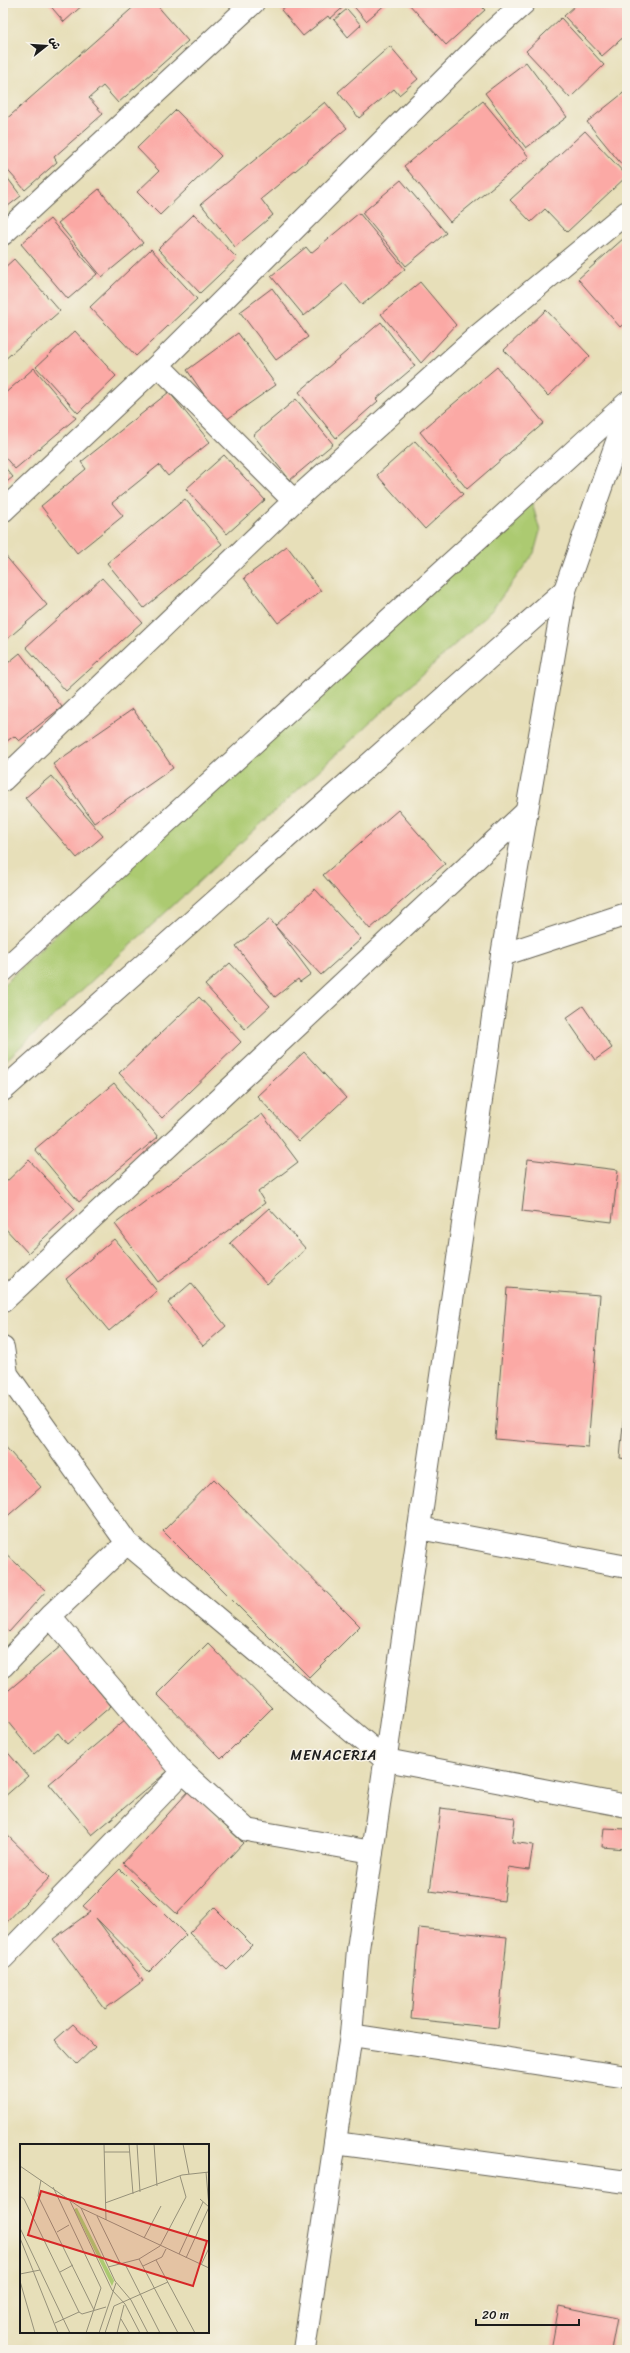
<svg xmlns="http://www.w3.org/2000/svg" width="630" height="2353" font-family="Sriracha,'Playpen Sans Arabic',sans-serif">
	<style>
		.green { fill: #acca71; stroke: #647346 }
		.building { fill: #fba9a5 }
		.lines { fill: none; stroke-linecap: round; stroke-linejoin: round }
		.minor-casing { stroke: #636053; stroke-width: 24 }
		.tertiary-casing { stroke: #636053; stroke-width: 24 }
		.minor { stroke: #fff; stroke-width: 22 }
		.tertiary { stroke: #fff; stroke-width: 22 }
		.labels { text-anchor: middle; stroke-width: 3; stroke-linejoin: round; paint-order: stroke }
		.neighbourhood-label { font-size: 14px; letter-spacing: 1px; fill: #1c1c1c; stroke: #f7f3e8 }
		.inset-road { fill: none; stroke: #96917a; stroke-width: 1 }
		.view { fill: #d62828; fill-opacity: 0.15; stroke: #d62828; stroke-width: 2 }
		.inset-edge { fill: none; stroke: #1c1c1c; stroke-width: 2 }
	</style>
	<rect width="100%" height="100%" fill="#f7f3e8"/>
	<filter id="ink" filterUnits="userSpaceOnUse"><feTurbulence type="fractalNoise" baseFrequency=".025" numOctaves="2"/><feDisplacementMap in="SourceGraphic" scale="8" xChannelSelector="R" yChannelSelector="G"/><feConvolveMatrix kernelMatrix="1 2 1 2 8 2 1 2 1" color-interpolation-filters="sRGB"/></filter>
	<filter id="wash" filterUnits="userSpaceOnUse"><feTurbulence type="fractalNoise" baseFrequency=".012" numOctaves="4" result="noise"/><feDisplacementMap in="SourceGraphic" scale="16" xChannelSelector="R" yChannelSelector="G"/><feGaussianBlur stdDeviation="0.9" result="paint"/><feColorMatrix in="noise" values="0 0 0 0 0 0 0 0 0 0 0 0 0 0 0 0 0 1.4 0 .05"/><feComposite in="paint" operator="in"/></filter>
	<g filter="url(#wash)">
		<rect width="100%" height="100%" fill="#e7dfb9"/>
		<path class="green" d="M515,502L532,503L540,531L534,553L492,610L3,1063V985Z"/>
		<g id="blocks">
			<path class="building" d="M48,3H85L64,22Z
				M138,3H155L188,41L118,103L103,86L89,98L103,114L54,157L57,162L25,190L3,165V122Z
				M290,3H348L330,19L328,16L303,36L281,10Z
				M351,3H387L366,21Z
				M408,3H478L485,10L446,45Z
				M578,3H627V34L602,56L564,16Z
				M347,9L361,25L348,37L334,20Z
				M561,18L604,65L570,98L526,51Z
				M390,46L418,79L399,95L394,89L359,118L338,92Z
				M526,62L567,117L526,148L485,93Z
				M627,90V171L587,122Z
				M483,101L529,157L450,222L404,166Z
				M325,102L347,128L261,199L273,215L235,247L201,204Z
				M176,110L221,156L160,215L137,192L159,171L137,148Z
				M585,131L627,176L567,232L545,209L531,222L510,200Z
				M3,172L21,196L3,210Z
				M401,180L446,233L406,266L362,213Z
				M99,189L143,243L102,277L58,223Z
				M359,213L405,269L362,305L344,283L304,316L271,276L306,247L311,253Z
				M194,214L237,258L200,293L158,249Z
				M50,219L97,274L68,299L21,244Z
				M624,238L627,242V321L620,327L578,279Z
				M151,249L197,299L136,356L90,307Z
				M14,259L60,311L3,361V269Z
				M420,282L456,325L421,363L381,314Z
				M272,288L308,337L276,360L240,312Z
				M546,310L590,356L548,396L504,350Z
				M381,322L415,366L376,399L378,401L336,438L299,392Z
				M75,331L116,376L78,413L36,367Z
				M238,333L276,385L223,422L187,370Z
				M497,367L544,423L467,489L420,432Z
				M34,368L76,418L15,469L3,455V395Z
				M169,392L210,442L168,476L159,465L112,503L123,516L77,553L41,506L86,469L81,462Z
				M296,399L333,444L290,480L253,435Z
				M415,441L463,494L425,529L377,475Z
				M224,455L265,500L227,534L186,489Z
				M3,465L13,477L3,485Z
				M185,499L222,544L144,608L107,563Z
				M287,546L321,591L278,623L244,578Z
				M3,553L47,605L6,640L3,637Z
				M102,578L142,622L66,691L26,647Z
				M20,653L62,707L19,741L14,736L3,744V667Z
				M133,709L173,768L94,823L53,764Z
				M51,776L103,836L77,858L25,798Z
				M398,810L445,864L370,929L323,875Z
				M315,889L361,939L321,975L275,926Z
				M270,919L311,974L300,982L298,979L275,997L236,946Z
				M230,963L270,1006L245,1029L205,985Z
				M199,997L241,1042L162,1118L119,1073Z
				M583,1006L612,1048L595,1060L566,1018Z
				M304,1052L346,1098L299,1141L257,1096Z
				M114,1083L158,1137L79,1202L35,1149Z
				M262,1114L298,1162L258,1192L265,1203L158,1282L115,1224Z
				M528,1159L618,1170L612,1222L522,1211Z
				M29,1160L75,1209L28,1253L3,1226V1185Z
				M269,1208L306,1249L267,1284L230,1243Z
				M114,1239L157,1291L109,1331L66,1279Z
				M191,1283L226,1326L203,1346L168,1303Z
				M507,1288L600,1295L588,1447L495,1439Z
				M626,1390H627V1459L620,1458Z
				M3,1444L41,1487L3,1520Z
				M214,1479L360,1626L309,1677L163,1531Z
				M3,1551L46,1591L9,1632L7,1630L3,1635Z
				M208,1643L272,1708L221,1759L157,1694Z
				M61,1646L111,1706L67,1744L58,1733L34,1754L3,1716V1695Z
				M126,1719L168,1771L92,1835L49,1784Z
				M3,1747L28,1776L3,1798Z
				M189,1791L243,1843L177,1914L123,1863Z
				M441,1808L515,1818L512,1842L533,1845L529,1870L508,1867L504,1901L430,1891Z
				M604,1828L626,1829L625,1849L602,1847Z
				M3,1831L50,1877L3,1926Z
				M120,1869L186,1935L149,1972L96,1918L143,1981L105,2009L53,1939L90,1912L83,1906Z
				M214,1907L252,1945L227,1970L189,1933Z
				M419,1928L507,1937L498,2028L411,2019Z
				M73,2024L95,2047L77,2064L55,2040Z
				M559,2306L617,2318L611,2350H551Z"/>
		</g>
	</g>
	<g filter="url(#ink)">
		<use href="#blocks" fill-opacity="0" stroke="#636053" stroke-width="1"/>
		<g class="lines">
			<g class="minor-casing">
				<path id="minor" d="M3,234L253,3
					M158,365L294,501
					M3,511L158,365L493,31L524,3
					M3,780L294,501L480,334L627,212
					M502,955L627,914
					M3,971L627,403
					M3,1090L565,590
					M3,1301L526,812
					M3,1348L7,1374L127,1543L50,1616L3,1666
					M419,1528L627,1567
					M127,1543L386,1760L627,1806
					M50,1616L183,1772L247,1830L372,1852
					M3,1958L183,1772
					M351,2035L627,2077
					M335,2143L627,2182"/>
			</g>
			<g class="tertiary-casing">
				<path id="tertiary" d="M304,2350L351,2035L358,1949L502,955L565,590L627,413"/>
			</g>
			<use href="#minor" class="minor"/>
			<use href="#tertiary" class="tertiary"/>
		</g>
	</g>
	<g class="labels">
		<g class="neighbourhood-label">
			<text x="334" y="1760">MENACERIA</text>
		</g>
	</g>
	<g transform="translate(20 2144)">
		<rect width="189" height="189" fill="#e7dfb9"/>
		<path d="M57,64L94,137L92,142L54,65Z" fill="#acca71"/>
		<path class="inset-road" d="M84,0L86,76M109,0L113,50M117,0L120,48M134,0L137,42M163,0L169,30M84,8H110M0,22L61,64L189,124M21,36L18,52L74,166M33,43L81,144L66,189M0,52L4,55L59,168M180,55L189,63M50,57L92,146L105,160L120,189M85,59L162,31L189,28M61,64L95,137L111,156L128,189M77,72L100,119M0,84L50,189M37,88L49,81M0,94L38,189M124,94L141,62M159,110L183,58M166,114L189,63L186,28M119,115L140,102L166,53L160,32M136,116L175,189M105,120L140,189M181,121L189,104M123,122L142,113L146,105M88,123L119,115L158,189M40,128L53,121M0,130L20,126M0,137L15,189M101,175L109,189M35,179L59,168L62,170L86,163M79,189L96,139M85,189L94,162L148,138M97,189L104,161"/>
		<path class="view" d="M21,47L187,97L173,142L8,91Z"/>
		<rect width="189" height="189" class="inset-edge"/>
	</g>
	<rect width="630" height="2353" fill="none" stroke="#f7f3e8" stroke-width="16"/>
	<g transform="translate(46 46) rotate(73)" stroke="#f7f3e8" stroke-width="3" paint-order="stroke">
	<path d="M0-3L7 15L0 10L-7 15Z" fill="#1c1c1c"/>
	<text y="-6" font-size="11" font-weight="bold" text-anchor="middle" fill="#1c1c1c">ش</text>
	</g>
	<path d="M476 2319v6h103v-6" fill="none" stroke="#1c1c1c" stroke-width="2"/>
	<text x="482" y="2319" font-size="12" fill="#1c1c1c" stroke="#f7f3e8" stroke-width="3" paint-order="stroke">20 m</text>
</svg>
